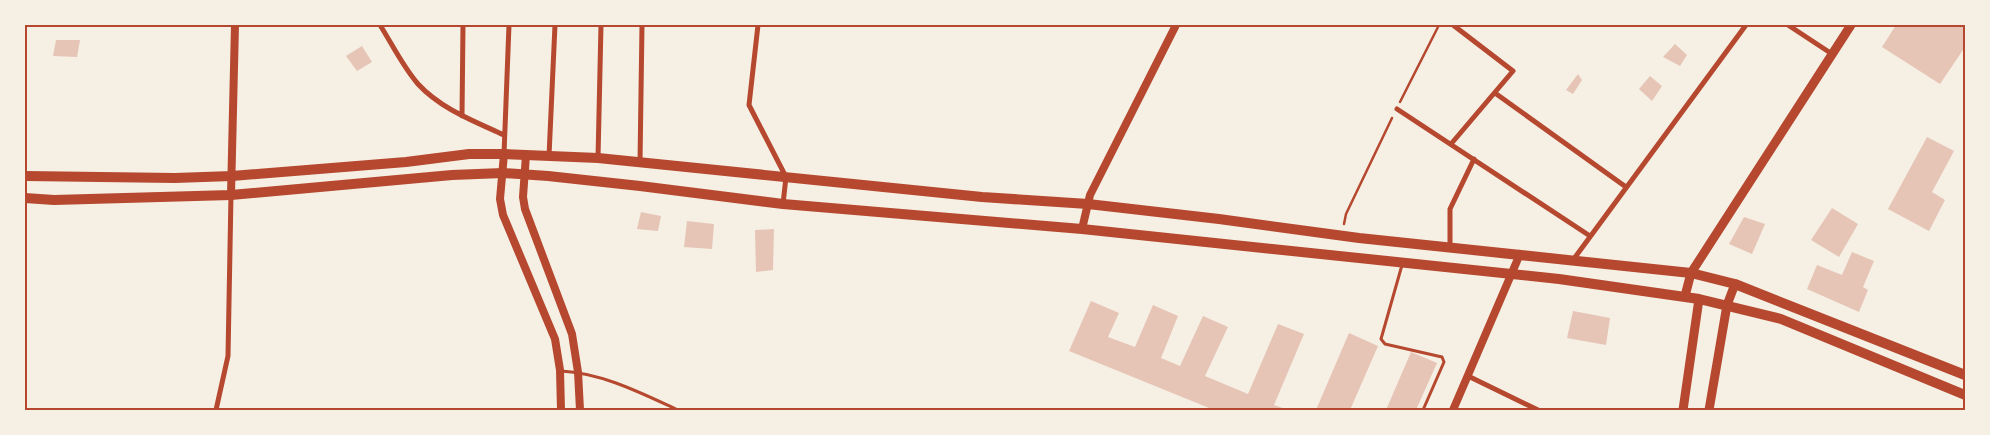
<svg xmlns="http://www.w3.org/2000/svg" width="1990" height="435" font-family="Signika,sans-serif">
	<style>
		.building { fill: #e6c5b7 }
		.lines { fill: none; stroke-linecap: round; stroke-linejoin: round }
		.path { stroke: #b5482f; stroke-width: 2.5 }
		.service { stroke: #b5482f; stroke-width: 3 }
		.minor { stroke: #b5482f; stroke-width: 5 }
		.tertiary { stroke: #b5482f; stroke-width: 8 }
		.secondary { stroke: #b5482f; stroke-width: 9 }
		.trunk { stroke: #b5482f; stroke-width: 10 }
		.neatline { fill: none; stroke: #b5482f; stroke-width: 2 }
	</style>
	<rect width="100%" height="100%" fill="#f6efe4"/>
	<path class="building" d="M1896,25H1965V47L1940,84L1882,47Z
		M56,40H80L77,57L53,56Z
		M1675,44L1687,55L1680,66L1663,57Z
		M362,46L372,62L357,71L346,56Z
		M1578,74L1582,80L1573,94L1566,90Z
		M1650,76L1662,86L1652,101L1639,89Z
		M1927,137L1954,151L1932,192L1945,200L1929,231L1888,209Z
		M1832,208L1858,224L1839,257L1811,240Z
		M641,212L661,216L658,231L637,229Z
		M1744,217L1765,224L1752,254L1729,244Z
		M687,221L714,224L712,249L684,247Z
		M774,229L773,270L756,272L755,230Z
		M1852,252L1874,261L1863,287L1868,290L1859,312L1807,289L1817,265L1842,275Z
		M1091,301L1119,313L1108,337L1135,347L1153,305L1178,316L1161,358L1180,366L1203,316L1228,327L1205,376L1248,394L1278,324L1304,334L1274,405L1288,410H1214L1069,351Z
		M1573,311L1610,318L1606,345L1567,338Z
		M1349,333L1378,346L1350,410H1316Z
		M1411,352L1437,363L1416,410H1386Z"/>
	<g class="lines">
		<path class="path" d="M1400,102L1439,25
			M1344,224L1346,214L1392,118"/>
		<path class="service" d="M1402,265L1381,339L1385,344L1442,357L1444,362L1423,410
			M561,371C602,373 641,393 678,410"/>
		<path class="minor" d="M380,25C392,44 403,67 418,84C441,109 474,121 504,135
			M758,25L749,105L786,177L783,204
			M1788,25L1832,54
			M1495,93L1626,187
			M1397,109L1590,236
			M462,116L463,25
			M1451,144L1513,71L1453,25
			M504,154L509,25
			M549,156L555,25
			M598,158L601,25
			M640,162L642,25
			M1450,246V209L1474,159
			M1573,260L1746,25
			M1468,376L1538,410
			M216,410L228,356L231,195"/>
		<path class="tertiary" d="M504,154L500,199L503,215L555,339L560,370L561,410
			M526,155L523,197L525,209L572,334L578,372L580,410
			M231,195L235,25
			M1082,229L1090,195L1176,25
			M1453,410L1520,254"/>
		<path class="secondary" d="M1685,296L1691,273L1851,25
			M1683,410L1699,299
			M1709,410L1727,305L1735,284"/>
		<path class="trunk" d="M25,176L175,178L232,176L406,162L469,154H504L598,158L982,197L1088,204L1219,219L1359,238L1691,273L1735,284L1965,375
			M25,198L54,200L231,195L452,175L503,173L548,176L640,186L783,204L1082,229L1559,279L1699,299L1781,319L1965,395"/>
	</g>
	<rect width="1990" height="435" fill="none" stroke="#f6efe4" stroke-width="52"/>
	<rect x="26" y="26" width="1938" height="383" class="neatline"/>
</svg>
